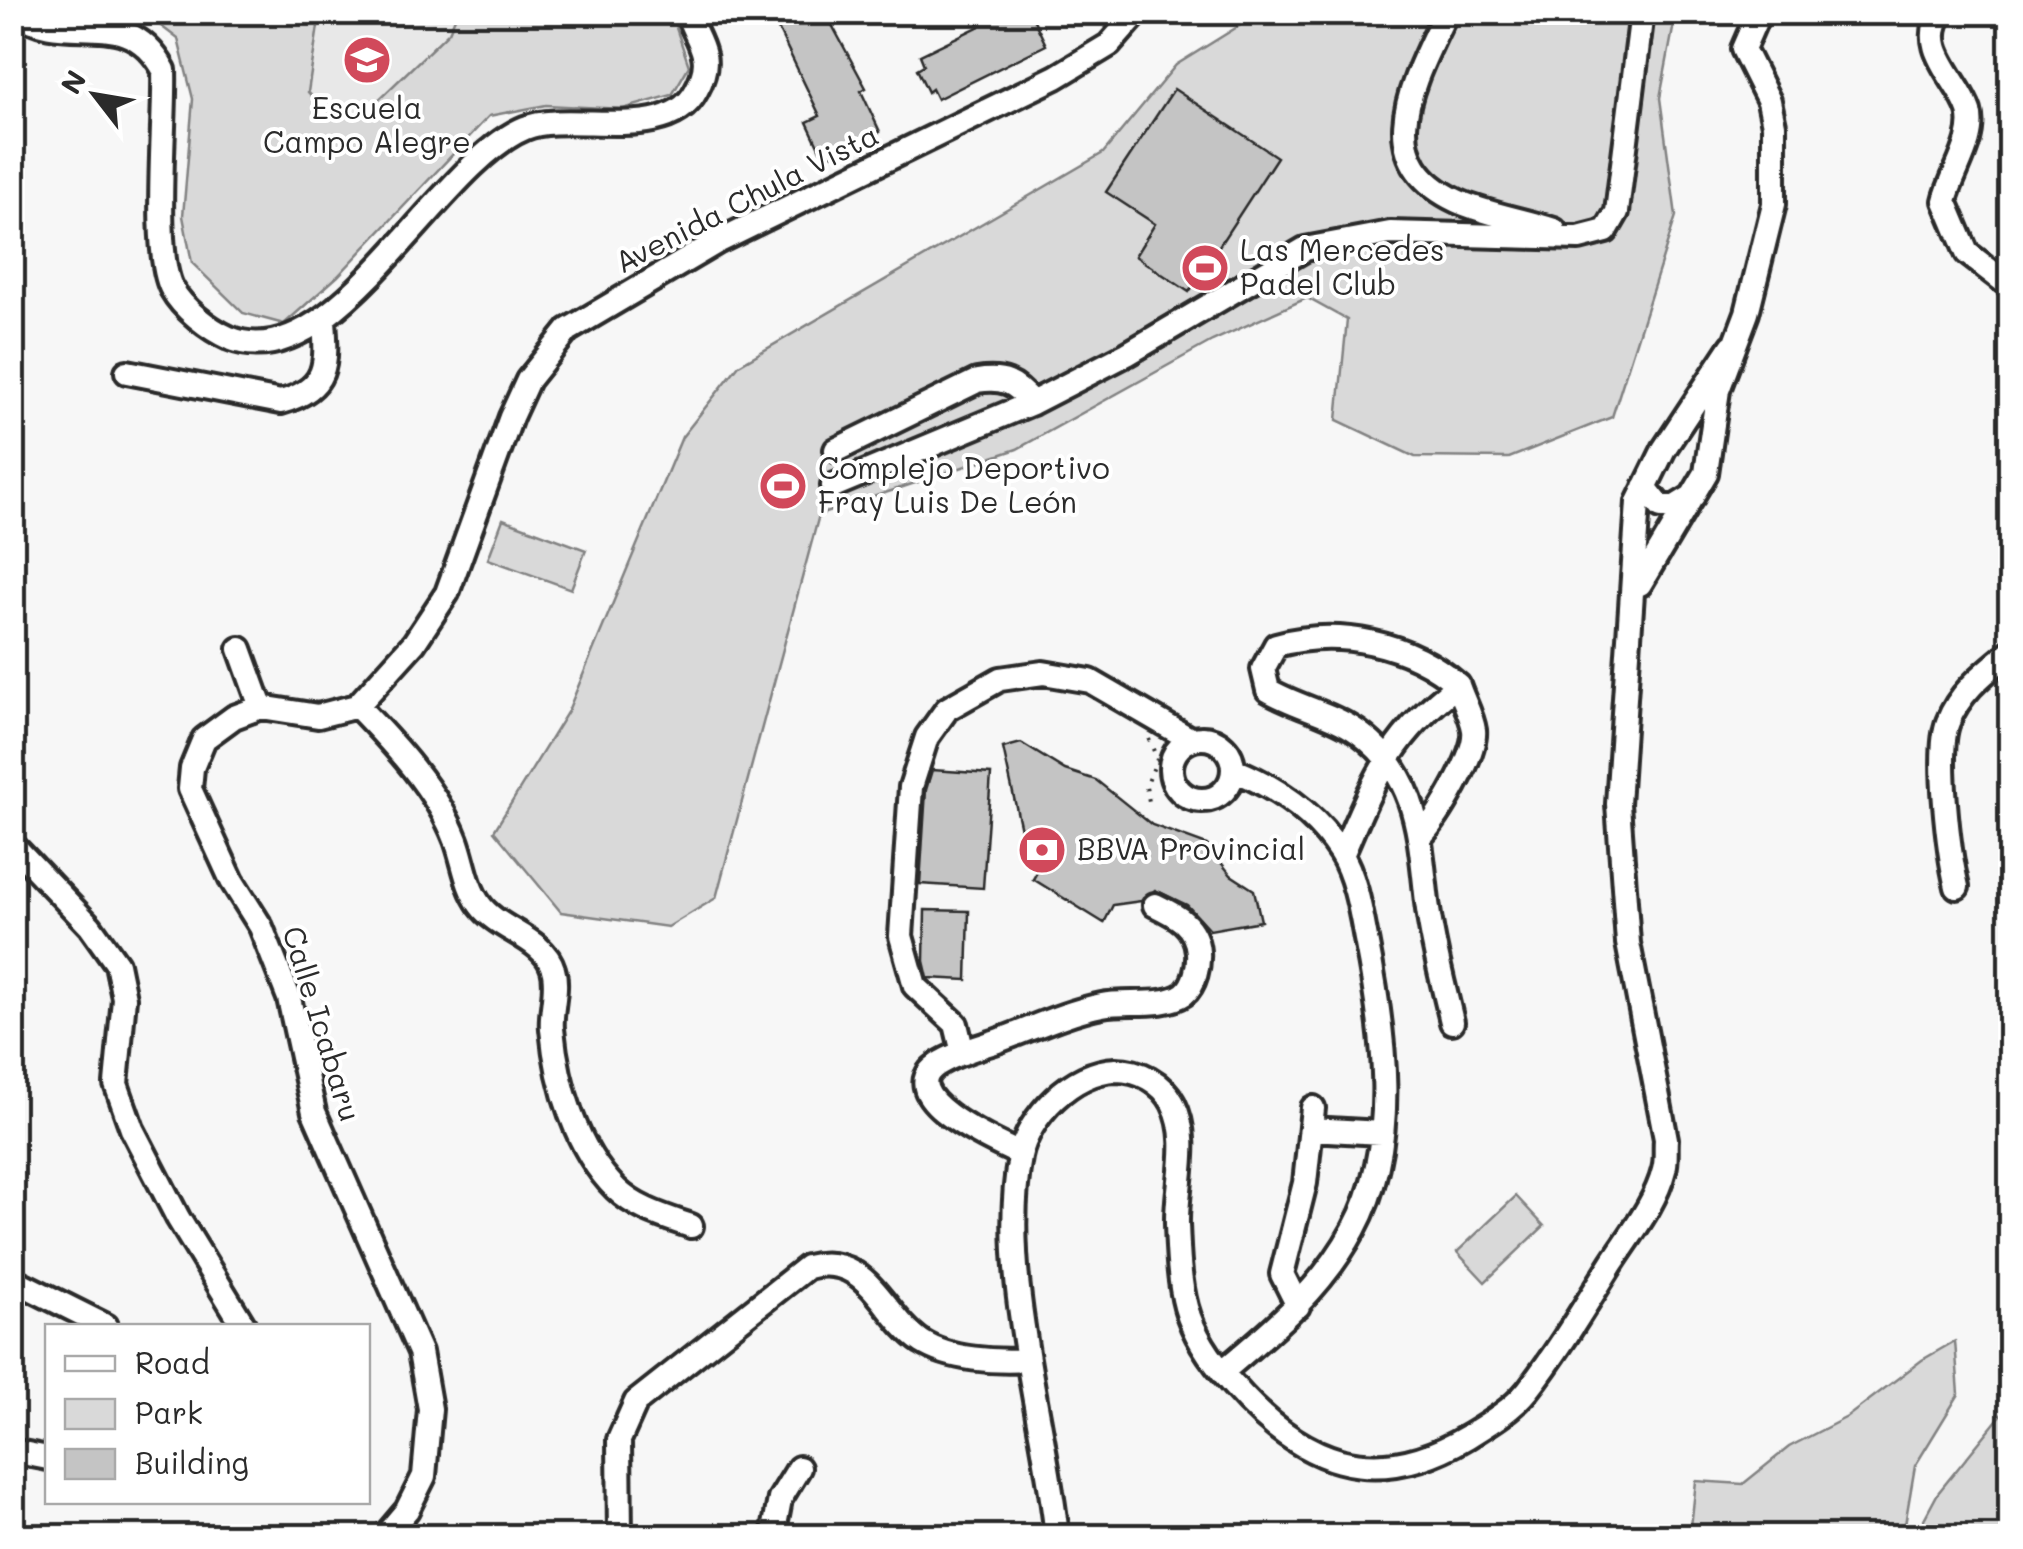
<svg xmlns="http://www.w3.org/2000/svg" width="2023" height="1549" font-family="Mali,sans-serif">
	<style>
		.built { fill: #e8e8e8 }
		.green { fill: #d9d9d9; stroke: #828282; stroke-width: 2.5 }
		.building { fill: #c4c4c4; stroke: #2b2b2b; stroke-width: 2.5 }
		.lines { fill: none; stroke-linecap: round; stroke-linejoin: round }
		.minor-casing { stroke: #2b2b2b; stroke-width: 30 }
		.path { stroke: #2b2b2b; stroke-width: 4; stroke-dasharray: 2.5 8; stroke-linecap: butt }
		.minor { stroke: #fff; stroke-width: 22 }
		.labels { text-anchor: middle; stroke-width: 8; stroke-linejoin: round; paint-order: stroke }
		.poi-label { font-size: 30px; fill: #2b2b2b; stroke: #fff; text-anchor: start }
		.street-label { font-size: 30px; fill: #2b2b2b; stroke: #fff }
	</style>
	<rect width="100%" height="100%" fill="#f7f7f7"/>
	<filter id="ink" filterUnits="userSpaceOnUse"><feTurbulence type="fractalNoise" baseFrequency=".01" numOctaves="2"/><feDisplacementMap in="SourceGraphic" scale="20" xChannelSelector="R" yChannelSelector="G"/><feConvolveMatrix kernelMatrix="1 2 1 2 8 2 1 2 1" color-interpolation-filters="sRGB"/></filter>
	<g filter="url(#ink)">
		<path class="built" d="M320,13H457L449,32L363,115H328L308,92Z"/>
		<path class="green" d="M144,13H320L308,92L329,115H363L449,32L457,13H671L689,66L672,95L623,109L546,105L489,116L338,276L284,324L243,313L192,263L183,216L193,99L178,39Z
			M1260,13H1676L1660,98L1676,216L1612,417L1509,458L1415,457L1337,420L1347,320L1307,298L1212,341L1017,449L819,515L716,898L668,927L561,912L494,831L568,711L682,437L739,365L1103,153L1176,65Z
			M503,519L586,550L571,589L488,559Z
			M1516,1196L1544,1226L1485,1282L1457,1252Z
			M1955,1341L1959,1394L1915,1466L1903,1536H1690L1696,1481L1743,1484L1789,1447L1847,1417L1922,1360Z
			M2010,1404V1536H1915L1938,1493Z"/>
		<path class="building" d="M770,12H825L866,88L861,91L880,132L824,158L807,122L820,116Z
			M973,12H1030L1046,45L937,99L932,89L928,92L917,69L924,65L920,55L980,26Z
			M1174,89L1277,157L1189,292L1135,256L1155,224L1106,192Z
			M1021,743L1065,770L1096,780L1152,825L1207,845L1231,875L1254,890L1261,921L1210,930L1187,905L1155,890L1141,901L1113,905L1104,923L1033,879L1044,860L1024,843L1003,748Z
			M932,770L991,774L983,888L920,884L926,790Z
			M925,910L969,911L967,980L928,978L924,961Z"/>
		<g class="lines">
			<g class="minor-casing">
				<path id="minor" d="M17,12C66,49 126,0 164,70C166,119 152,252 172,289C183,309 209,329 229,338C333,381 437,164 525,128C570,110 668,145 696,91C702,80 707,67 704,55C701,40 691,27 687,12
					M1446,12C1416,78 1366,158 1457,201C1486,214 1523,220 1554,230
					M1942,12C1916,48 1959,79 1969,111C1977,139 1951,174 1945,201L1967,253L2010,286
					M127,372L281,402C329,389 327,364 324,320
					M836,450L977,381C1003,377 1015,382 1032,403
					M833,486L1032,403L1127,354L1305,249L1390,233L1579,238L1606,231L1617,212L1642,12
					M1645,487L1661,507H1675L1693,496
					M1640,584L1706,473L1718,390L1747,313L1774,204V125L1769,101L1743,49L1759,12
					M240,649L261,707
					M357,706L414,643L447,593L511,417L528,380L568,330L717,242L1056,77L1109,45L1138,12
					M357,706L318,716L261,707L234,717L204,739L192,768L190,789L232,881L261,927L289,998L314,1112L420,1352L430,1409L424,1476L407,1510L385,1536
					M357,706C394,744 437,790 456,840C464,861 466,886 480,905C498,930 544,938 553,969C559,988 550,1010 552,1029C557,1084 576,1149 616,1189C636,1209 665,1217 691,1226
					M1171 769a31 31 0 1 1 62 0a31 31 0 1 1-62 0Z
					M1422,835C1438,818 1477,754 1474,730C1472,716 1462,698 1458,685
					M12,844L90,926L117,964L124,998L116,1084L132,1129L178,1218L244,1326
					M1342,855C1375,779 1390,736 1458,685C1409,642 1338,628 1276,645L1263,669L1268,690C1297,707 1331,713 1358,732C1419,777 1419,834 1427,902C1432,943 1443,983 1452,1022
					M1957,887C1949,854 1936,752 1948,722C1960,691 1986,672 2010,652
					M963,1053L956,1024L915,986L901,936L911,787L927,737L947,709L1000,679L1043,673L1090,681L1190,739
					M1311,1129L1381,1133
					M1020,1154C999,1144 890,1097 937,1065C955,1053 980,1047 1000,1040C1033,1028 1067,1012 1102,1005C1125,1000 1164,1008 1184,994C1195,985 1199,965 1198,952C1196,925 1176,915 1155,905
					M12,1279L106,1326
					M1298,1306L1282,1274L1305,1183L1313,1108
					M1222,1372C1273,1329 1322,1289 1354,1229C1401,1142 1384,1031 1366,939C1361,912 1355,875 1340,852C1315,813 1276,787 1234,770
					M12,1451L48,1458
					M620,1536L619,1440L636,1402L807,1267C868,1251 881,1314 922,1342C950,1360 996,1362 1028,1360
					M773,1536L780,1499L799,1468
					M1057,1536C1045,1421 998,1272 1020,1157C1028,1116 1073,1071 1116,1070C1139,1070 1162,1082 1173,1103C1192,1140 1176,1184 1177,1224C1178,1250 1179,1281 1186,1307C1194,1337 1213,1363 1233,1385C1300,1462 1373,1493 1467,1437C1488,1424 1512,1410 1528,1390C1559,1350 1585,1306 1612,1263C1630,1235 1656,1203 1664,1170C1667,1160 1665,1149 1666,1139L1628,943L1618,804L1638,502L1664,449L1732,346"/>
			</g>
			<path class="path" d="M1149,739L1157,759L1146,787L1150,806"/>
			<use href="#minor" class="minor"/>
		</g>
	</g>
	<defs>
		<g id="school-disc" transform="scale(2.5)"><circle r="9.5" fill="#d1495b" stroke="#fff"/><path d="M0-5L7-2L0 1L-7-2ZM-4 1L0 2.5L4 1V4Q0 6-4 4Z" fill="#fff"/></g>
		<g id="stadium-disc" transform="scale(2.5)"><circle r="9.5" fill="#d1495b" stroke="#fff"/><path d="M0-5a6.5 5 0 1 0 0 10a6.5 5 0 1 0 0-10ZM-3.5-1.8h7v3.6h-7Z" fill="#fff"/></g>
		<g id="bank-disc" transform="scale(2.5)"><circle r="9.5" fill="#d1495b" stroke="#fff"/><path d="M-6-4H6V4H-6ZM0-2.3a2.3 2.3 0 1 0 0 4.6a2.3 2.3 0 1 0 0-4.6Z" fill="#fff"/></g>
	</defs>
	<g fill-rule="evenodd">
		<use href="#school-disc" x="367" y="60"/>
		<use href="#stadium-disc" x="1205" y="268"/>
		<use href="#stadium-disc" x="783" y="486"/>
		<use href="#bank-disc" x="1042" y="850"/>
	</g>
	<g class="labels">
		<g class="poi-label">
			<text x="367" y="119" text-anchor="middle">Escuela<tspan x="367" dy="34">Campo Alegre</tspan></text>
			<text x="1240" y="261">Las Mercedes<tspan x="1240" dy="34">Padel Club</tspan></text>
			<text x="818" y="479">Complejo Deportivo<tspan x="818" dy="34">Fray Luis De León</tspan></text>
			<text x="1077" y="860">BBVA Provincial</text>
		</g>
		<g class="street-label">
			<text transform="translate(747 199) rotate(-27)" y="10">Avenida Chula Vista</text>
			<text transform="translate(321 1024) rotate(73)" y="10">Calle Icabaru</text>
		</g>
	</g>
	<rect width="2023" height="1549" fill="none" stroke="#fff" stroke-width="50"/>
	<rect x="25" y="25" width="1973" height="1499" fill="none" stroke="#2b2b2b" stroke-width="4" filter="url(#ink)"/>
	<rect x="45" y="1324" width="325" height="180" fill="#ffffff" stroke="#aaaaaa" stroke-width="2.5"/>
	<rect x="65" y="1356" width="50" height="15" fill="#ffffff" stroke="#aaaaaa" stroke-width="2.5"/>
	<text x="135" y="1374" font-size="30" fill="#2b2b2b">Road</text>
	<rect x="65" y="1399" width="50" height="30" fill="#d9d9d9" stroke="#aaaaaa" stroke-width="2.5"/>
	<text x="135" y="1424" font-size="30" fill="#2b2b2b">Park</text>
	<rect x="65" y="1449" width="50" height="30" fill="#c4c4c4" stroke="#aaaaaa" stroke-width="2.5"/>
	<text x="135" y="1474" font-size="30" fill="#2b2b2b">Building</text>
	<g transform="translate(95 95) rotate(301)" stroke="#ffffff" stroke-width="8" paint-order="stroke">
	<path d="M0-8L18 38L0 25L-18 38Z" fill="#2b2b2b"/>
	<text y="-15" font-size="28" font-weight="bold" text-anchor="middle" fill="#2b2b2b">N</text>
	</g>
</svg>
